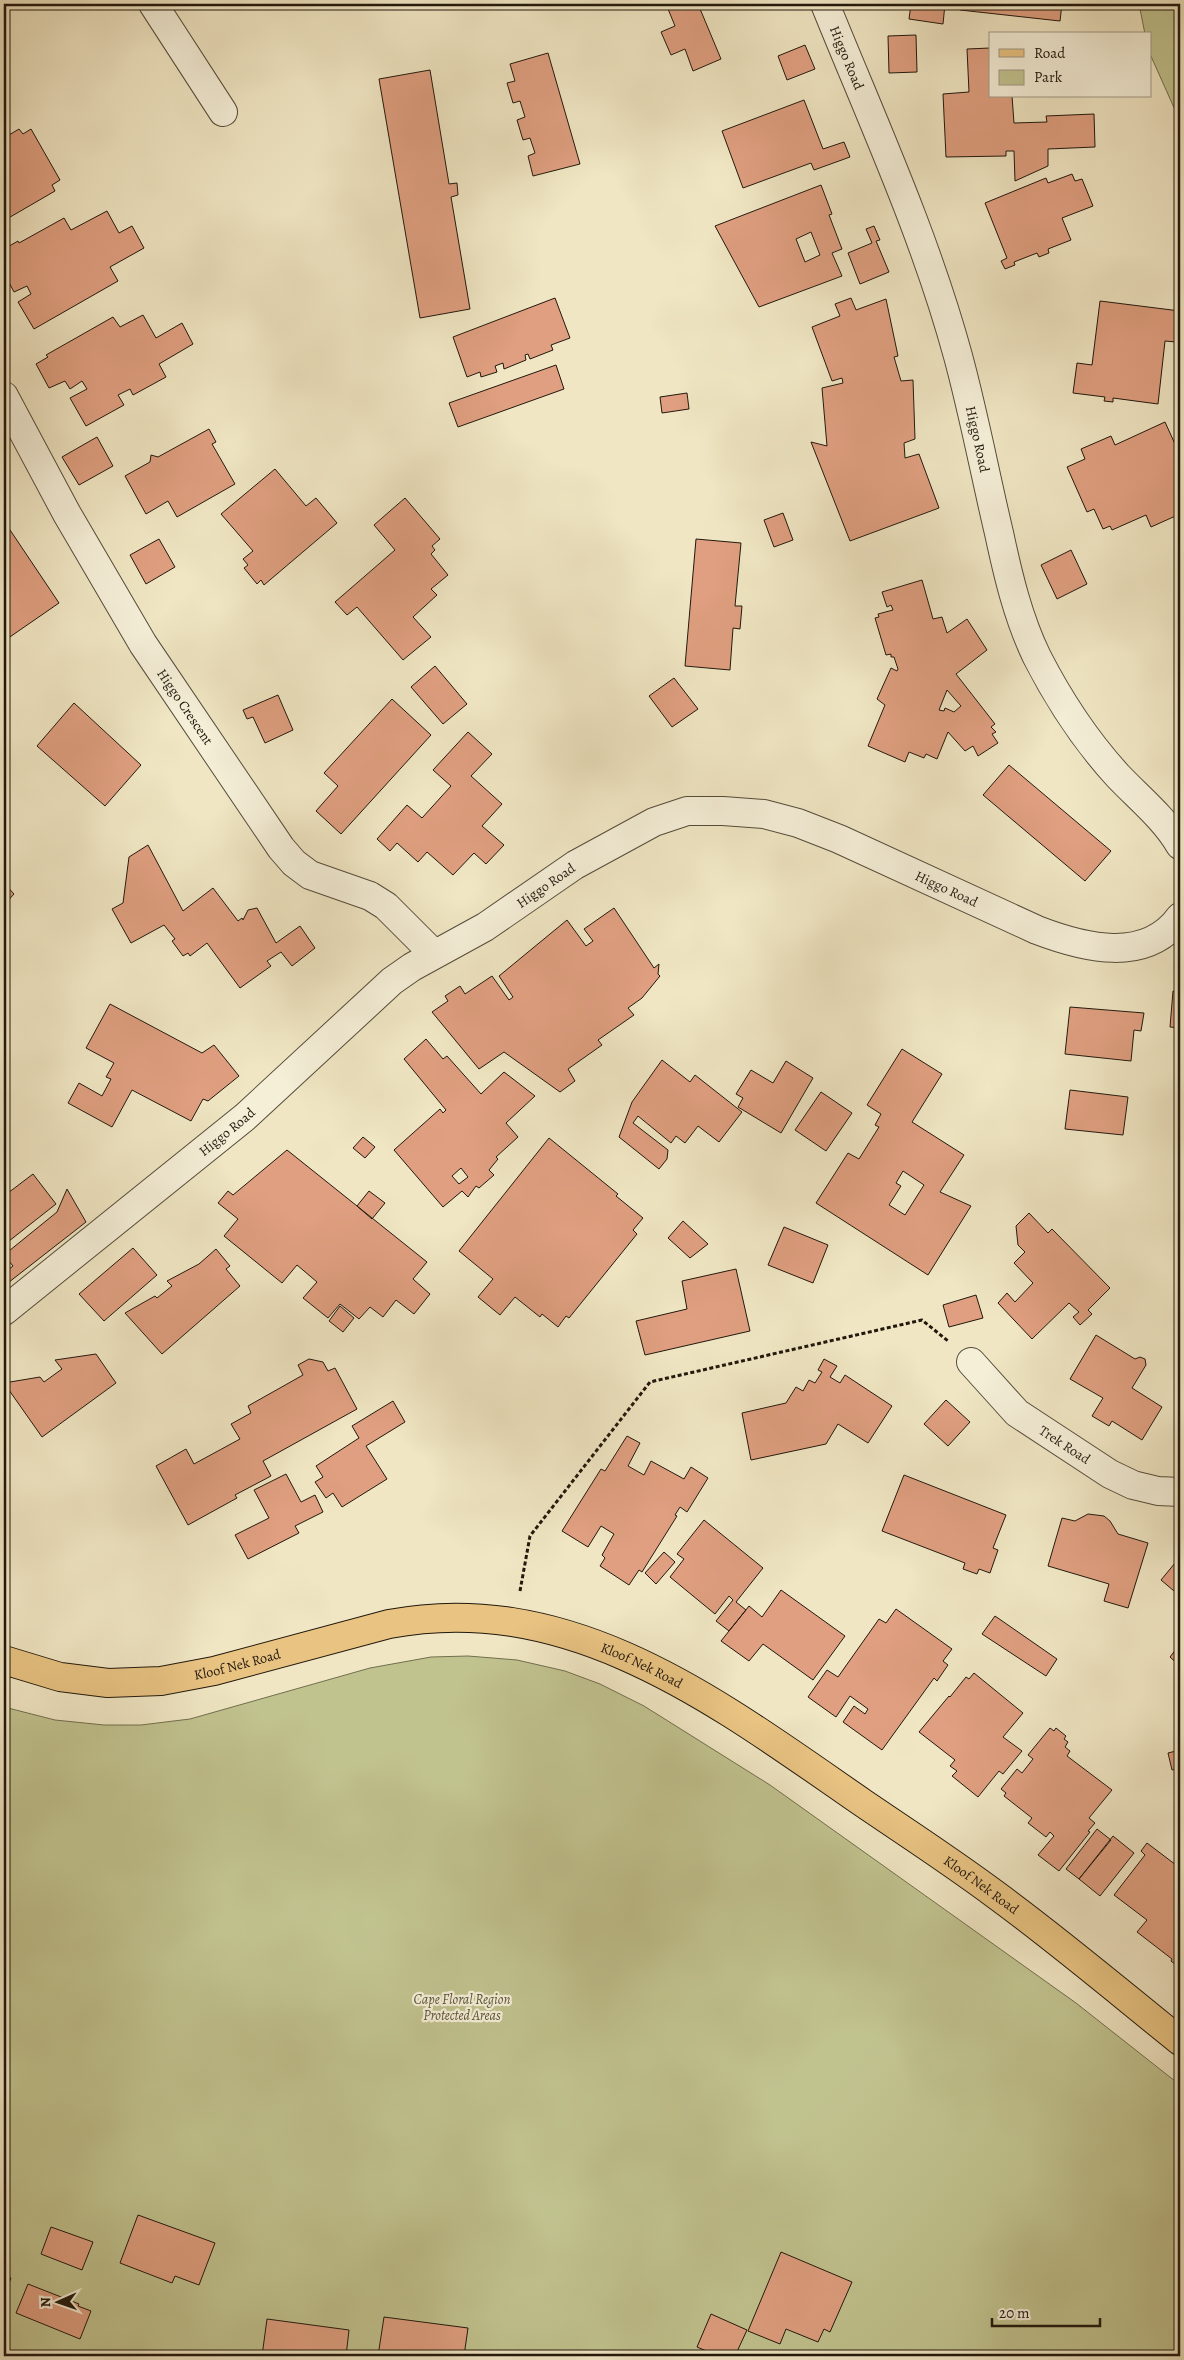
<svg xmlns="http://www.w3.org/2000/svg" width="1184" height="2360" font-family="Alegreya,serif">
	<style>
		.green { fill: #c1c38f; stroke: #716e4e }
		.building { fill: #df9f80; stroke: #21180d; fill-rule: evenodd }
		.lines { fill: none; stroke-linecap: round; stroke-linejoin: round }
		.minor-casing { stroke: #554c3a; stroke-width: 30 }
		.major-casing { stroke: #21180d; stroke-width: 30 }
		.path { stroke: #21180d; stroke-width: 3; stroke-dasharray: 4 2.5; stroke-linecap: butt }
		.minor { stroke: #f5efd8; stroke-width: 28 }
		.major { stroke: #e8c382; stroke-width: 28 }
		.labels { text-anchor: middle; stroke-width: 4.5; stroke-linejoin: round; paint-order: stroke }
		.street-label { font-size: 14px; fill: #21180d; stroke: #f5efd8 }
		.park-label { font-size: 14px; font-style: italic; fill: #59543a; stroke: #f5efd8 }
	</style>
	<rect width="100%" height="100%" fill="#f0e6c3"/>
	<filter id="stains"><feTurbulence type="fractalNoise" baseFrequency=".004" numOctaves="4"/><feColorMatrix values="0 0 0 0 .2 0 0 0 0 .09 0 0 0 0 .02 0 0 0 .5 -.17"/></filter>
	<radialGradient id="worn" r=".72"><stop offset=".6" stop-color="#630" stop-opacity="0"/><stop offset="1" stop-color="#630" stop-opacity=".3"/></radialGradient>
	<path class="green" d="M1139,4H1180V121L1150,54V34H1145Z
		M468,1656L517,1660L565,1671L600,1684L644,1706L770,1785L1076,2003L1180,2085V2356H4V1707L55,1720L104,1725H141L190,1719L370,1668L431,1657Z"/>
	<path class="building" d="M666,4H698L721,59L693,71L685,49L671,55L661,32L675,26Z
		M911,4H945L943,24L909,19Z
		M961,4H1062L1060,21L960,10Z
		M916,35L917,72L889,73L888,36Z
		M805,45L815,69L787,80L778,56Z
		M990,48V96H1012L1014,123L1047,122L1046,116L1094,114L1095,147L1048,149V166L1015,181L1014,151H1006V156L946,157L943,94L969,92L967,49Z
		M548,53L580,164L533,176L528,156L535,153L530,138L523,140L517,120L525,117L520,101L513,103L507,83L515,81L510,64Z
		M430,70L449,184L457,183L458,195L451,197L470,309L420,318L379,79Z
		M804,100L823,149L844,142L850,157L814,170L811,163L743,188L722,131Z
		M19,129L23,134L31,129L60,180L52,185L55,191L5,220L10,230L4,234V138Z
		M1072,174L1075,181L1082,179L1093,206L1062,218L1071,240L1048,249L1049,253L1039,257L1037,253L1014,262L1015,265L1005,269L1001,261L1007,258L985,203L1046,178L1048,183Z
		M821,185L832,214L829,215L842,249L832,253L842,276L759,307L715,226ZM811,232L820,255L805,262L796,239Z
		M107,211L119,233L132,226L144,248L110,267L118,281L34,329L18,302L31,294L27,286L14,292L4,273V249L18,241L19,243L64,218L71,230Z
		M874,226L880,240L876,241L889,272L860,284L848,253L872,243L866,229Z
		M555,298L570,338L551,345L553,350L530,359L528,354L525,355L526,360L504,369L503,363L495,366L497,372L481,377L480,372L467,377L453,337Z
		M851,298L856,310L886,299L898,356L894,357L901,381L913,380L915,439L904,443L905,458L919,454L939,508L850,541L811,442L827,446L822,388L843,383L842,378L832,381L812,327L840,316L835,304Z
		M1100,301L1180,311L1176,342L1165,341L1158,404L1113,398V402L1104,401L1105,397L1073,393L1077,363L1092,365Z
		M143,315L156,338L182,323L193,344L159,364L166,377L133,395L130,389L118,395L124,405L86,426L70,398L87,389L82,381L70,389L65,381L49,388L36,364L48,357L46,355L113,317L120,327Z
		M556,365L564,389L458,427L449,403Z
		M687,393L689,409L662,413L660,397Z
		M1165,422L1180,455V514L1151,527L1146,515L1112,530L1110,526L1103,529L1094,509L1087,512L1067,467L1085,459L1081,449L1111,436L1115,445Z
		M209,429L216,442L212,444L235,484L177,517L168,501L146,514L125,476L150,462L151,455L158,457Z
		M97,437L113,466L79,485L62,457Z
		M275,469L306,506L316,498L337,523L264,585L261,580L257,584L244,568L248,565L243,559L253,551L221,514Z
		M405,498L440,539L432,546L435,550L431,554L448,575L431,589L437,595L413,617L431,637L403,660L357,607L347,615L335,602L395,550L374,525Z
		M783,513L793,540L774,547L764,520Z
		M4,521L59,603L4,641Z
		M159,539L175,567L146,584L130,555Z
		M696,539L741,543L735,606H742L740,629L733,628L730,670L685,666Z
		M1071,550L1087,584L1057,599L1041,565Z
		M922,580L933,619L942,617L947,633L967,619L987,650L956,674L995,724L991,727L996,732L992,734L998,743L978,756L973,746L965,751L948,732L937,759L926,754L924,758L909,752L905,762L868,746L885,705L877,699L891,668L897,671L898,669L894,657H891V654L886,655L875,618L879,617L878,614L893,610L891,605L887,607L882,592ZM947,690L961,706L954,712L945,708L944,711L939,710Z
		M435,666L467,704L443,724L411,687Z
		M674,678L698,709L672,727L649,696Z
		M278,695L293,730L265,743L253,717L247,719L243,710Z
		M392,699L431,735L341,834L316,811L338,786L324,773Z
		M74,703L141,765L105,806L37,746Z
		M468,732L492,754L471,776L502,804L482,826L504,845L486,864L474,853L453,875L427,852L418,862L397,843L390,851L377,839L407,805L422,818L451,786L433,770Z
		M1009,765L1111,851L1085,881L983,795Z
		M148,845L183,911L213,888L238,921L242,918L243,920L248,910L257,908L276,943L300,926L315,948L292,966L281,952L267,961L271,966L240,988L207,943L190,956L188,953L183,956L172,941L175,939L164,925L131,943L112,909L123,903L129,857Z
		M4,883L14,894L4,905Z
		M614,908L654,968L659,964L658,974L660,976L642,998L628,1008L634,1015L598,1040L602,1045L568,1069L575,1081L560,1092L504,1052L479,1069L432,1012L448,1001L445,996L460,986L465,994L492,976L509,1000L513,997L499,976L567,920L586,946L593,941L584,929Z
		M1173,991L1180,992V1028L1170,1027Z
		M110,1004L202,1053L214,1045L239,1076L208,1101L203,1099L191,1121L132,1090L112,1127L68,1103L79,1083L102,1096L111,1079L106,1077L114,1063L86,1048Z
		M1070,1007L1144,1013L1141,1031L1134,1030L1131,1061L1065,1054Z
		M426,1039L443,1059L447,1056L481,1094L504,1072L535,1096L506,1123L518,1137L496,1157L498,1159L489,1170L494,1175L479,1188L476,1186L468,1197L462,1191L443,1207L394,1150L440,1109L443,1113L446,1110L404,1059ZM461,1168L468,1177L459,1184L452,1176Z
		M902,1049L942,1074L912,1122L964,1155L940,1192L971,1206L928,1275L816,1203L848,1153L859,1159L879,1127L875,1125L881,1114L867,1105ZM903,1171L924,1185L905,1215L889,1205L901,1186L896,1183Z
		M662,1060L690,1082L695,1075L742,1112L719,1142L698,1126L685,1143L676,1136L671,1143L638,1116L633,1123L668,1150L667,1159L659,1169L619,1137L632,1102Z
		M786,1061L813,1078L781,1133L738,1107L743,1098L736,1094L751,1070L773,1083Z
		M1070,1090L1128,1097L1123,1135L1065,1129Z
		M821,1092L852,1113L826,1151L795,1130Z
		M363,1137L375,1147L365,1158L353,1148Z
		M549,1138L618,1194L616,1196L643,1218L633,1230L637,1234L569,1318L566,1316L558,1327L542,1314L540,1317L515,1297L500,1315L478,1297L493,1279L459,1251Z
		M287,1150L427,1262L413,1279L430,1294L414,1314L396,1300L383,1317L370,1307L359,1319L340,1304L328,1318L303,1298L317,1282L297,1265L282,1283L224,1236L238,1219L218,1203L228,1191L233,1195Z
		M33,1174L56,1204L4,1245V1196Z
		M67,1189L86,1222L4,1286V1273L13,1266L4,1255L57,1212Z
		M369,1191L385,1203L372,1219L357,1206Z
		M1029,1213L1048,1233L1052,1229L1110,1288L1088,1310L1092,1314L1080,1325L1073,1317L1079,1312L1069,1303L1032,1339L998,1303L1007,1293L1015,1302L1033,1283L1014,1263L1025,1252L1018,1245L1016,1226Z
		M683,1221L708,1244L690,1258L668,1238Z
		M784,1227L828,1245L813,1283L768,1265Z
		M133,1248L157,1275L104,1321L79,1294Z
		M216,1249L230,1266L226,1269L240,1286L162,1354L125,1313L155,1296L157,1298L172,1286L167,1281L199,1264Z
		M736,1269L750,1331L645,1355L636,1321L687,1309L682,1281Z
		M976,1295L983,1318L949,1327L943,1305Z
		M340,1306L354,1318L343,1332L329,1321Z
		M1096,1335L1135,1359L1140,1357L1145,1359L1146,1365L1132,1388L1162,1407L1142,1440L1112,1421L1109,1426L1092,1416L1103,1398L1070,1379Z
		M96,1354L116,1383L42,1437L4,1383L40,1377L44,1382L62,1369L55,1360Z
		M309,1359L323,1362L328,1371L335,1368L357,1409L263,1461L271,1476L235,1495L237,1498L188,1525L156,1466L186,1449L194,1464L240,1439L231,1424L251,1413L248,1406L303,1375L298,1365Z
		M824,1359L837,1366L830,1377L840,1383L845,1375L892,1406L868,1443L838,1424L826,1444L751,1460L742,1413L786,1403L796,1387L803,1391L809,1380L815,1383L822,1372L818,1370Z
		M946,1400L970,1422L948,1446L924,1424Z
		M393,1401L405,1422L366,1446L387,1479L342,1507L333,1493L326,1498L315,1482L323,1477L316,1466L359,1438L352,1426Z
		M627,1436L640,1443L628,1466L644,1475L651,1461L684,1479L691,1467L708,1478L687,1512L680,1507L675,1515L677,1516L642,1572L639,1570L629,1585L600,1566L605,1558L602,1555L614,1534L601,1526L588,1547L562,1531L601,1469L605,1471Z
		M286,1474L301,1502L315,1495L323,1512L295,1526L299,1533L248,1559L235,1535L269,1518L254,1490Z
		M904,1475L1006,1515L993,1548L998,1550L990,1573L979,1569L977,1574L963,1569L965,1563L882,1531Z
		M1088,1514L1104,1516L1110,1521L1118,1534L1148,1543L1128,1608L1104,1601L1109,1584L1048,1566L1062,1518L1075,1521Z
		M704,1520L763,1568L736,1602L746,1610L729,1631L716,1621L733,1600L729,1596L715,1614L670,1577L684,1559L677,1554Z
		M664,1552L675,1562L656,1584L645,1573Z
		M1180,1557V1596L1161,1580Z
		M781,1590L845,1636L813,1680L763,1644L749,1661L721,1641L749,1606L762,1617Z
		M896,1609L952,1649L943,1661L948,1665L937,1681L934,1678L882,1750L843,1722L854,1706L865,1714L868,1709L850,1696L836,1717L808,1697L827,1670L838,1677L879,1619L886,1623Z
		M995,1616L1057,1659L1046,1676L982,1634Z
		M1180,1644V1666L1170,1657Z
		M974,1673L1023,1713L1003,1737L1022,1751L1003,1774L999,1771L978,1797L952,1776L957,1771L950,1766L955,1760L919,1732L949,1696L950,1697L966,1677L969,1679Z
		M1050,1728L1054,1731L1056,1728L1066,1736L1064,1739L1068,1742L1065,1747L1070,1751L1067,1756L1112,1790L1089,1818L1095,1823L1088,1831L1090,1832L1059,1871L1038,1855L1054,1836L1050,1832L1046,1837L1028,1823L1032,1818L1004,1796L1006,1793L1001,1789L1017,1769L1022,1773L1033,1759L1028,1755Z
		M1180,1750V1768L1172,1770L1168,1753Z
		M1097,1829L1111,1840L1079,1879L1066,1869Z
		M1113,1836L1134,1853L1100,1896L1079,1879Z
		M1147,1843L1180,1868V1968L1171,1961L1172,1959L1137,1932L1147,1920L1114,1895L1145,1855L1141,1851Z
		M138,2215L215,2243L199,2285L175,2276L172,2283L120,2263Z
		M51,2227L93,2242L82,2270L41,2254Z
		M781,2252L852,2282L830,2332L824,2329L818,2342L786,2329L780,2344L748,2331Z
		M4,2275L11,2278L4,2296Z
		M28,2284L79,2304L78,2306L91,2311L80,2339L16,2313Z
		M711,2314L747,2330L735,2356H718L697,2347Z
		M384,2317L468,2328L464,2356H378Z
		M267,2319L349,2330L346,2356H262Z"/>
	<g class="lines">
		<g class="minor-casing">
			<g id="minor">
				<path d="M153,4L223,112"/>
				<path id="s1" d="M825,4C872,120 925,235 958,356C974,415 985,474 999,533C1008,575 1018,618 1037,657C1059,700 1086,741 1118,776C1140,799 1164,818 1180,845"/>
				<path id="s2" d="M4,396L67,514L143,644L281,848L294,863L310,875L370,896L386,906L434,954"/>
				<path id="s3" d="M4,1311L245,1117L392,981L412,967L485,927L575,865L654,822L687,811H723L764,814L798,823L839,839L1037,930C1084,948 1146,964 1180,917"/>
				<path id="s4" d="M971,1362L1017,1413L1110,1474L1133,1485L1158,1491L1180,1492"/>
			</g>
		</g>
		<g class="major-casing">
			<g id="major">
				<path id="s5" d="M4,1660L60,1677L108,1683L161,1681L214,1671L389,1624C572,1589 721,1705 863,1803C907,1833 952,1862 996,1895C1059,1941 1119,1992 1180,2041"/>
			</g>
		</g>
		<path class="path" d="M520,1591L530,1536L650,1382L922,1320L948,1341"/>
		<use href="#minor" class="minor"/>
		<use href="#major" class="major"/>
	</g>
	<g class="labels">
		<g class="street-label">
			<text dy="5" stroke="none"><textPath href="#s1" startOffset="58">Higgo Road</textPath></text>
			<text dy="5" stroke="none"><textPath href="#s1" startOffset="462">Higgo Road</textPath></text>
			<text dy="5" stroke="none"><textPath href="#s2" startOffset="360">Higgo Crescent</textPath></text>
			<text dy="5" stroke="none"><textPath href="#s3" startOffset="691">Higgo Road</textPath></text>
			<text dy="5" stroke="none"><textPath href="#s3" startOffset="1126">Higgo Road</textPath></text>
			<text dy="5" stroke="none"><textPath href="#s3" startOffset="286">Higgo Road</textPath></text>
			<text dy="5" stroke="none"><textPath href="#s4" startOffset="126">Trek Road</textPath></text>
			<text dy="5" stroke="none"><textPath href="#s5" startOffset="238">Kloof Nek Road</textPath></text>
			<text dy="5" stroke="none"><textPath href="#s5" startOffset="656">Kloof Nek Road</textPath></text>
			<text dy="5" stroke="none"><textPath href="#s5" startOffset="1061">Kloof Nek Road</textPath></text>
		</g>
		<g class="park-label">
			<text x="462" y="2004">Cape Floral Region<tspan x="462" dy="16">Protected Areas</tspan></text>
		</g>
	</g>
	<rect width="1184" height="2360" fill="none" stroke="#f0e6c3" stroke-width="20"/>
	<rect x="5" y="5" width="1174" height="2350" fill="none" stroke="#21180d" stroke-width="2.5"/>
	<rect x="10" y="10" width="1164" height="2340" fill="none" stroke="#21180d"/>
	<rect x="989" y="32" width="162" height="65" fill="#f5efd8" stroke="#a09987"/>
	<rect x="999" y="49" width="25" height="8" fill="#e8c382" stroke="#a09987"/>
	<text x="1034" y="58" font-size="15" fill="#21180d">Road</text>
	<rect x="999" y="70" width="25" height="15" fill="#c1c38f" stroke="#a09987"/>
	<text x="1034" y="82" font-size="15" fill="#21180d">Park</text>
	<g transform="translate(58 2302) rotate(268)" stroke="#f5efd8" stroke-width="4" paint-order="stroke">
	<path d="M0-4L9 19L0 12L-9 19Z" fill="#21180d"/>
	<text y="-8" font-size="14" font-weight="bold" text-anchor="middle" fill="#21180d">N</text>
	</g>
	<path d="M992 2318v8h108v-8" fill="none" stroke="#21180d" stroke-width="2.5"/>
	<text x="999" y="2318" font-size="15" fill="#21180d" stroke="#f5efd8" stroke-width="4" paint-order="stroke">20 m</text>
	<rect width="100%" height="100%" filter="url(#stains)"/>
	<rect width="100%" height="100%" fill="url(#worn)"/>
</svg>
